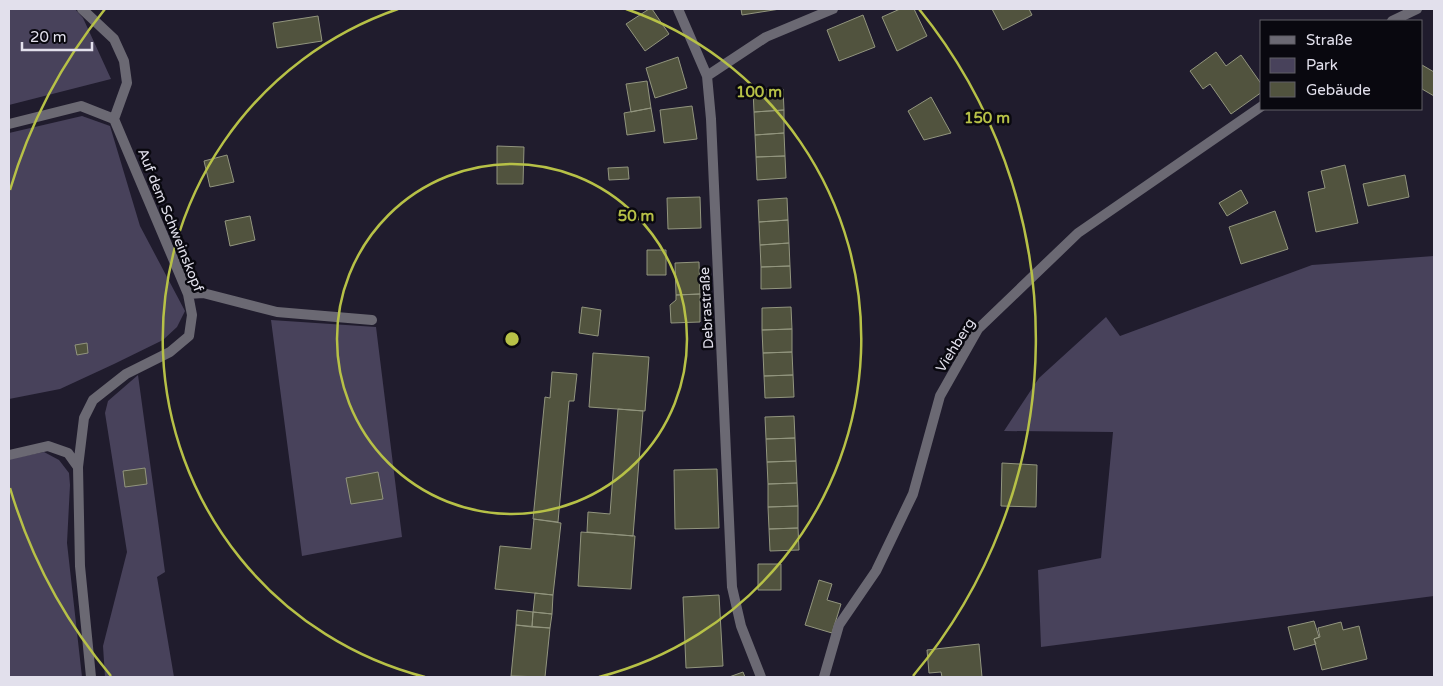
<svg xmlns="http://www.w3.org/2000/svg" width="1443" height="686" font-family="'Varela Round',sans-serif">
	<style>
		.green { fill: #48425b }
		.building { fill: #51533e; stroke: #92957e }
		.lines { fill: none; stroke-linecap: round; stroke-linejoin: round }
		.lane { stroke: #6b6973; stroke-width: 10 }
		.street { stroke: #6b6973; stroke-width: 10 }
		.ring { fill: none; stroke: #b7c147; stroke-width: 2.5 }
		.labels { text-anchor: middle; stroke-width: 5; stroke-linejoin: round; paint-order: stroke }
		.street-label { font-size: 14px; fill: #e2e0ec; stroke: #09080f }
		.centre { fill: #b7c147; stroke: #09080f; stroke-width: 2.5 }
		.ring-label { font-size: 15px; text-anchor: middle; font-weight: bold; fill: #b7c147; stroke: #09080f; stroke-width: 5; stroke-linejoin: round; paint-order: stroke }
	</style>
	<rect width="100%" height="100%" fill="#201c2d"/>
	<path class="green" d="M9,9H75L83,18L111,79L9,105Z
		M82,116L110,126L140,226L185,311L177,327L163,340L114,364L60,389L9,399V133Z
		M1434,256V596L1041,647L1038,570L1101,558L1113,432L1004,431L1039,378L1106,317L1120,336L1312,265Z
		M271,320L376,327L402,537L302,556Z
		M138,375L165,572L157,577L174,677H105L103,646L127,552L105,413L108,401Z
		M44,452L59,460L69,473L70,485L67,543L82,677H9V459Z"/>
	<path class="building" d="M649,9H652L669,34L645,51L626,24Z
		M741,9H780L742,15Z
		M900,9H914L927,36L897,51L882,17Z
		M992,9H1029L1032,15L1003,30Z
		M863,15L875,47L839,61L827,30Z
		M318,16L322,41L277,48L273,23Z
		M1216,52L1226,66L1241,55L1262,85V92L1231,114L1210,84L1203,89L1190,71Z
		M678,57L687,88L655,98L646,68Z
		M1422,65L1434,72V96L1422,89Z
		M647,81L651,108L631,112L626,84Z
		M783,89L784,110L754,112L753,90Z
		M931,97L951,133L924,140L908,111Z
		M692,106L697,139L664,143L660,110Z
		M651,108L655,131L627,135L624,113Z
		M784,110V133L755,135L754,112Z
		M784,133L785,156L756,157L755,135Z
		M497,146L524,147L523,184H497Z
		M227,155L234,182L210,187L204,161Z
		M785,156L786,178L757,180L756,157Z
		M1345,165L1358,223L1316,232L1308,192L1325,188L1321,171Z
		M628,167L629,179L609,180L608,168Z
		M1405,175L1409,197L1368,206L1363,184Z
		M1241,190L1248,203L1227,216L1219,203Z
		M700,197L701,228L668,229L667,198Z
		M787,198L788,220L759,222L758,200Z
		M1275,211L1288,249L1241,264L1229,227Z
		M250,216L255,240L230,246L225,221Z
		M788,220L789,243L760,245L759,222Z
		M789,243L790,266L761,267L760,245Z
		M647,250H666V275H647Z
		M699,262L700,294L676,295L675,263Z
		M790,266L791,288L761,289V267Z
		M700,294V322L671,323L670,305L676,300V295Z
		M582,307L601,310L598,336L579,333Z
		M791,307L792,329L762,330V308Z
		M792,329V352L763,353L762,330Z
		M87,343L88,353L77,355L75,345Z
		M792,352L793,375L764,376L763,353Z
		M593,353L649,357L645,411L589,407Z
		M552,372L577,374L574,401H569L558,522L533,519L545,397L550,398Z
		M793,375L794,397L765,398L764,376Z
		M618,409L643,411L633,536L587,532L588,512L610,514Z
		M794,416L795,438L766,439L765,417Z
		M795,438L796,461L767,462L766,439Z
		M796,461L797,483L768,484L767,462Z
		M1002,463L1037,465L1036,507L1001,506Z
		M145,468L147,484L125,487L123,471Z
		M717,469L719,528L675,529L674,470Z
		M378,472L383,499L351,504L346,478Z
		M797,483L798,506L768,507V484Z
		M798,506V528L769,529L768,507Z
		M534,519L561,523L553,595L495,589L500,546L531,549Z
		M798,528L799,550L770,551L769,529Z
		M581,532L635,536L631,589L578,586Z
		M758,564H781V590H758Z
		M819,580L832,584L827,600L841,604L832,633L805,625Z
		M535,593L553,595L552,614L533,612Z
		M719,595L723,666L686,668L683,597Z
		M517,610L533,612L532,627L516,625Z
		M533,612L552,614L550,628L532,627Z
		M1314,621L1319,637L1314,639L1316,644L1294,650L1288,627Z
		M1341,622L1343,630L1359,626L1367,659L1322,670L1314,639L1320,637L1318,628Z
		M516,625L550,628L545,677L511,676Z
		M979,644L982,677H942L941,672L929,673L927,650Z
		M743,672L745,677H729Z"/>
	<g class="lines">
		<path class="lane" d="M82,9L114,39L124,61L127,83L114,119L188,294L192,315L189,336L170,352L126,374L93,400L84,418L78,467L80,566L91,677
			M9,124L81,106L114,119
			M188,294L203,293L277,312L372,320
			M9,455L48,446L68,453L78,467"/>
		<path class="street" d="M678,9L707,76L711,119L732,587L741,626L761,677
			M1392,21L1417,9
			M707,76L766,37L833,9
			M824,677L839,625L876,571L913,494L940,396L978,329L1078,233L1262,106"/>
	</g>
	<g class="ring">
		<circle cx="512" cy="339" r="175"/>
		<path d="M425 677A349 349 0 0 1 398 9M626 9A349 349 0 0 1 599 677"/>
		<path d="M111 676A524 524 0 0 1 10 488M10 190A524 524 0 0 1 105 9M919 9A524 524 0 0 1 913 676"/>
	</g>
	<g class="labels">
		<g class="street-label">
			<text transform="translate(171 220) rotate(68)" y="5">Auf dem Schweinskopf</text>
			<text transform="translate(706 308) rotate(-93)" y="5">Debrastraße</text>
			<text transform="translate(955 345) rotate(-58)" y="5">Viehberg</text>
		</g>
	</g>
	<circle cx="512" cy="339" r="8" class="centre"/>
	<g class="ring-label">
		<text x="759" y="97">100 m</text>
		<text x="987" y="123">150 m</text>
		<text x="636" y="221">50 m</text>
	</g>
	<rect width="1443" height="686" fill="none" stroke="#e2e0ec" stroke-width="20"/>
	<rect x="1260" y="20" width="162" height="90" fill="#09080f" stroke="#605e67"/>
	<rect x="1270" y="36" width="25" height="8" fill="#6b6973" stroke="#605e67"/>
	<text x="1306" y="45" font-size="15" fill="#e2e0ec">Straße</text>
	<rect x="1270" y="58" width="25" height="15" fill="#48425b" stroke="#605e67"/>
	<text x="1306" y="70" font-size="15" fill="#e2e0ec">Park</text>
	<rect x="1270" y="82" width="25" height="15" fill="#51533e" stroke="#605e67"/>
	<text x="1306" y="95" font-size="15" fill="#e2e0ec">Gebäude</text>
	<path d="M22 42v8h70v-8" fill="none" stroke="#e2e0ec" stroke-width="2.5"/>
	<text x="30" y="42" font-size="15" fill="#e2e0ec" stroke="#09080f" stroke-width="4" paint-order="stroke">20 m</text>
</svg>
